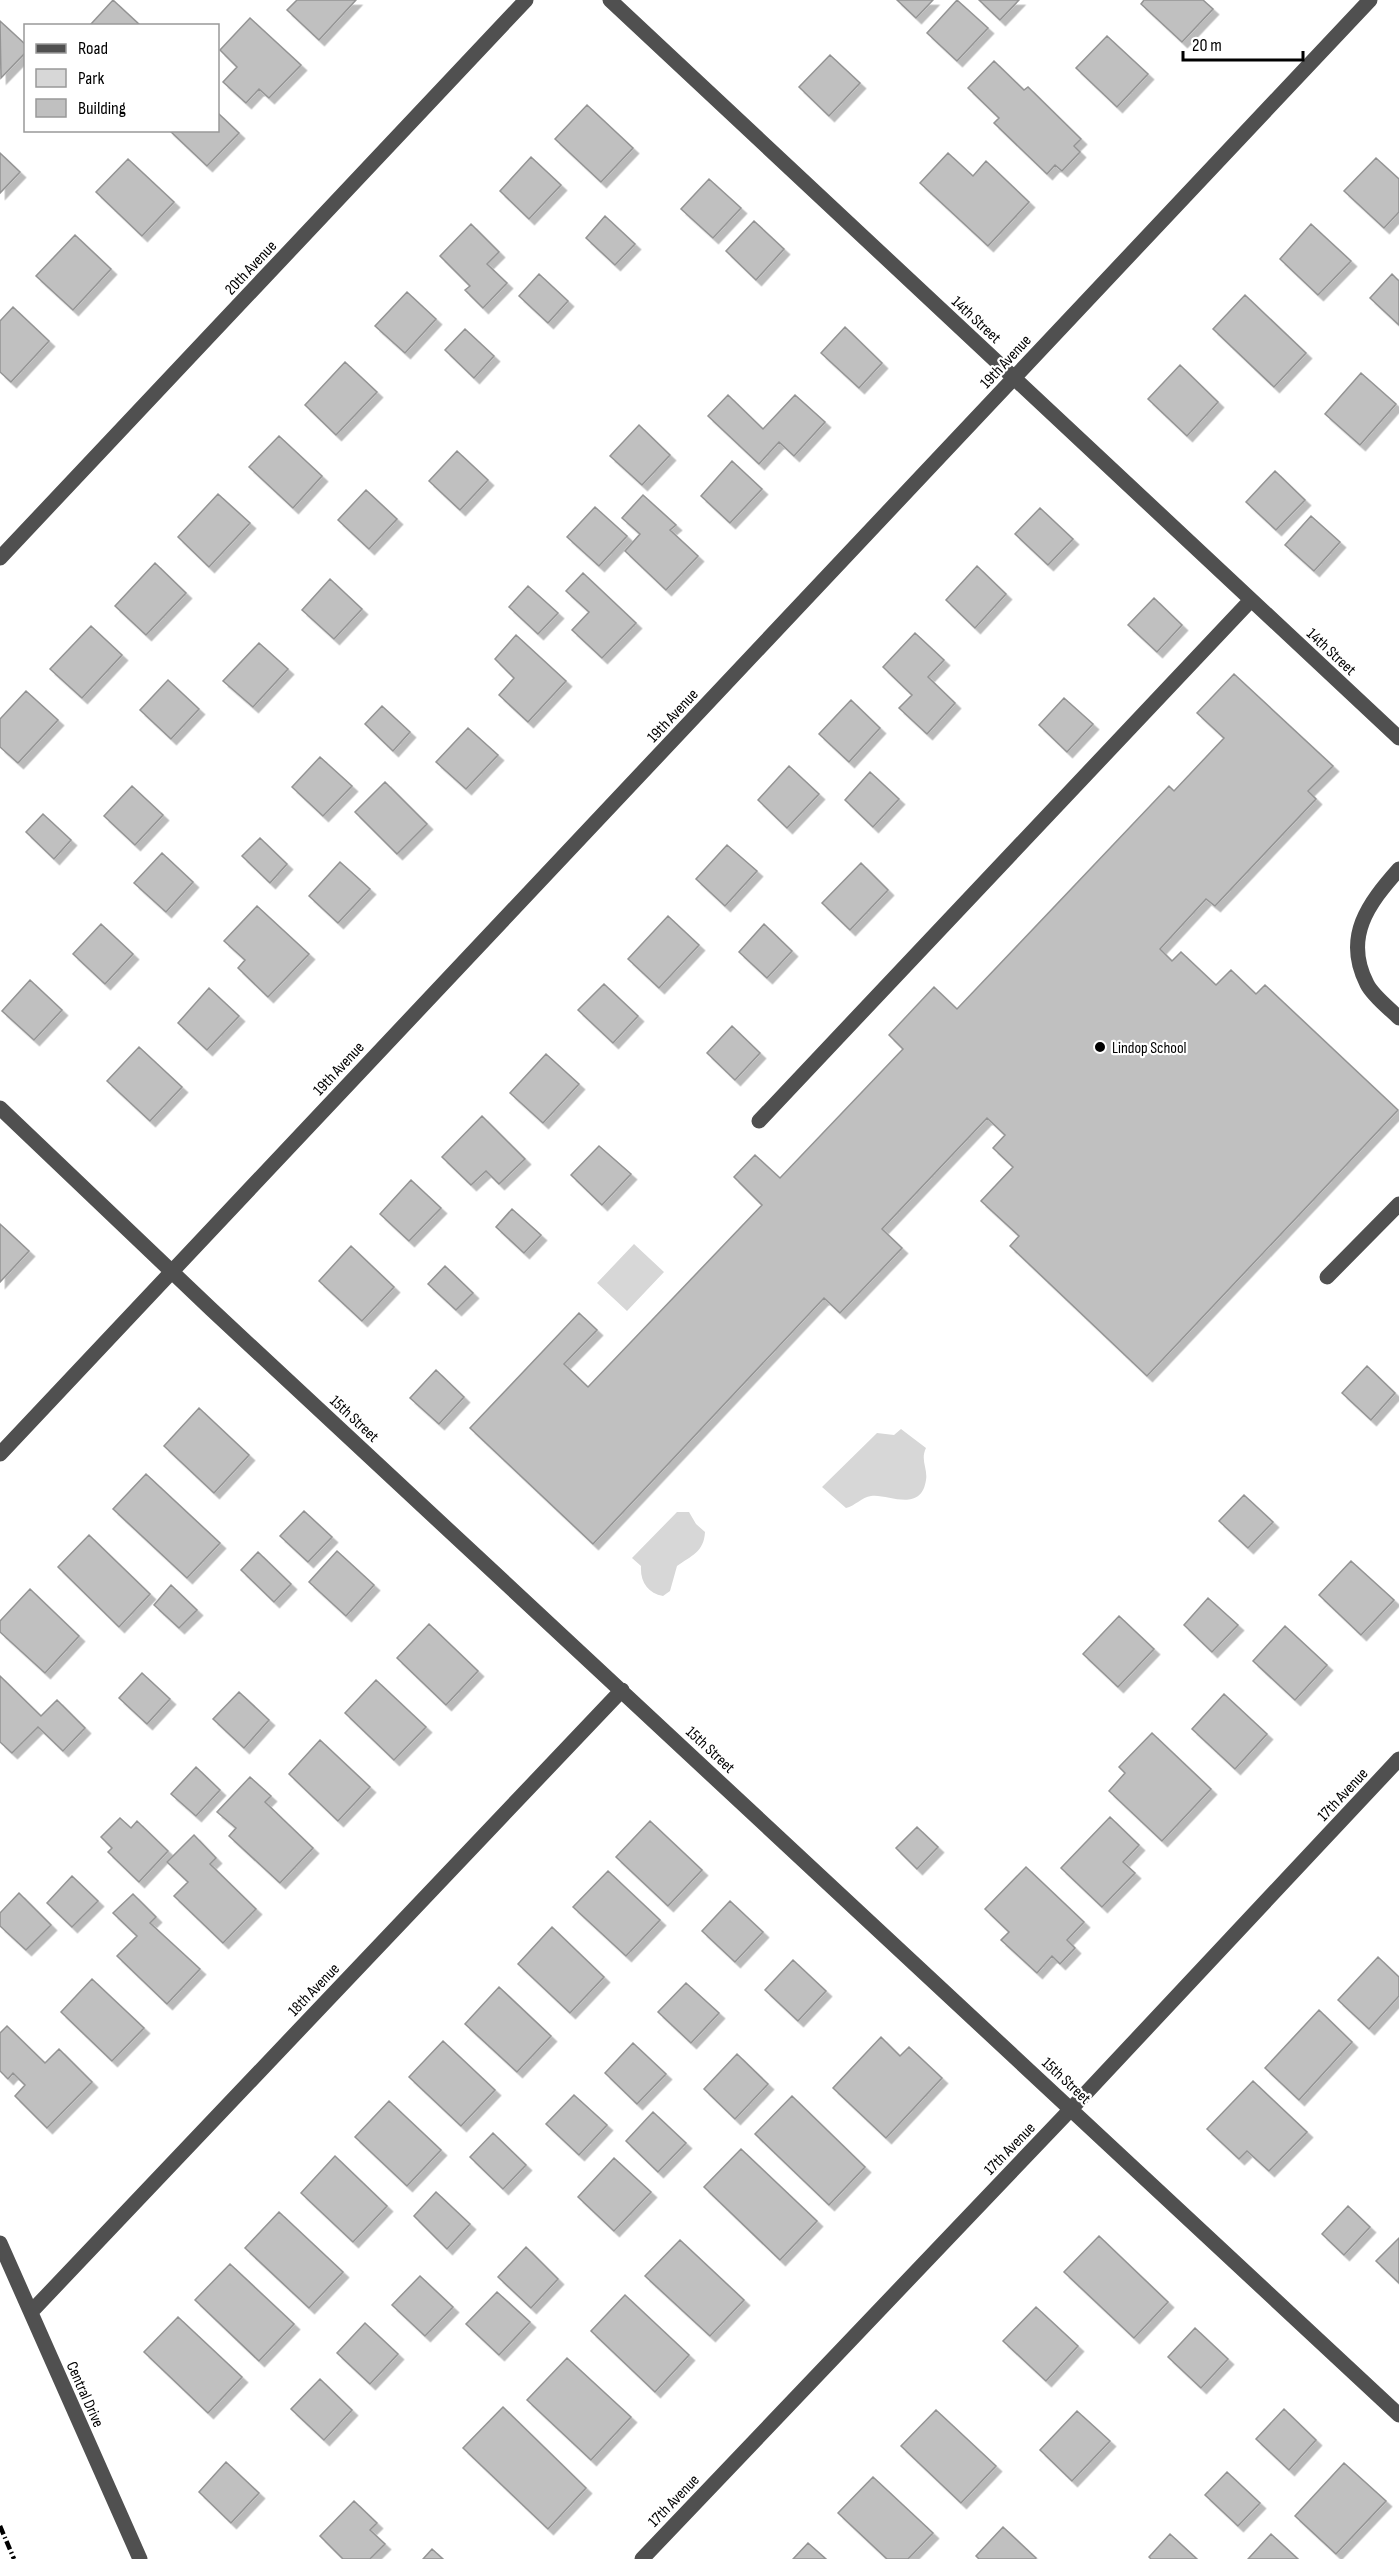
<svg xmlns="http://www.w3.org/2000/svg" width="1399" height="2559" font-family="'Sofia Sans Condensed',sans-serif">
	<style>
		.green { fill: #d7d7d7 }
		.building { fill: #c0c0c0; stroke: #949494; stroke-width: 1.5; filter: url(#shadow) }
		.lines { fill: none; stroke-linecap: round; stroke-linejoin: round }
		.minor { stroke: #505050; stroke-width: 15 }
		.rail { stroke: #000; stroke-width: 4.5; stroke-dasharray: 9 3 1.5 3; stroke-linecap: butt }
		.poi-dot { fill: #000; stroke: #fff; stroke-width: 2 }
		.labels { text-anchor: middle; stroke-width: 4.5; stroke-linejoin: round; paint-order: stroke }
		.street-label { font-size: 16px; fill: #000; stroke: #fff }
		.poi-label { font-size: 16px; fill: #000; stroke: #fff; text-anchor: start }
	</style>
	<defs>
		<filter id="shadow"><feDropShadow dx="5.5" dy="5.5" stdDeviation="0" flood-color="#0004"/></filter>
	</defs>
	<rect width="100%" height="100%" fill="#fff"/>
	<path class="green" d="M634,1244L664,1272L627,1311L597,1283Z
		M901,1429L926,1448C920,1460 928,1469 926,1480C921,1514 887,1493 871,1496C862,1497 855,1506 846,1508L822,1487L877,1433L894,1435Z
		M677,1512H689L696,1524L705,1532C704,1552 691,1556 677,1566L670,1591L663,1596C648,1593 640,1582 641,1566L632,1558Z"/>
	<path class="building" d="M113,0L141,26H93L91,24Z
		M297,0H356L319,40L287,10Z
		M897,0H933L916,18Z
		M957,0L988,28L957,61L927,33Z
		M979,0H1019L1000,20Z
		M1144,0H1203L1213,9L1182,42L1141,4Z
		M250,18L301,65L269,98L259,89L246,103L223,82L237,67L220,50Z
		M0,21L26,45V52L1,78Z
		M1107,36L1148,74L1117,107L1076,68Z
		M830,55L860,83L829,116L799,87Z
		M994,61L1024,90L1028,87L1081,139L1074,146L1080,152L1062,171L1055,165L1047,174L994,123L999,118L968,88Z
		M587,105L633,148L601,182L555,139Z
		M218,113L239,133L207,166L169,130H218Z
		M0,153L20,172L0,193Z
		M948,153L973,176L986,161L1029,202L988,246L920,183Z
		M531,157L561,185L529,219L500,191Z
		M1376,158L1399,179V212L1384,228L1344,191Z
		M128,159L174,202L142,236L96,192Z
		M709,179L741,208L713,238L681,209Z
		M605,216L635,244L615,265L586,238Z
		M754,221L784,249L756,280L726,251Z
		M471,224L499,252L487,264L507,283L483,308L465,290L470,286L440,256Z
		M1311,224L1351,261L1318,295L1280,259Z
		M75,235L111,269L73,310L36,276Z
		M539,274L568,301L548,323L519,296Z
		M1392,274L1399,281V325L1370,298Z
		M407,292L436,319L405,353L375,326Z
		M1245,295L1306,353L1274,387L1213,329Z
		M13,307L49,341L11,382L0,372V321Z
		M845,327L882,363L859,388L821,353Z
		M465,329L494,356L474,378L445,350Z
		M345,362L377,392L336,435L305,405Z
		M1180,365L1218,402L1187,436L1148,399Z
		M1361,373L1396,404L1360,445L1325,414Z
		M728,395L763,429L795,395L825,422L794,456L779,442L759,464L708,416Z
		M639,425L670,455L642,485L610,456Z
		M279,436L322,476L293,508L249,467Z
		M457,451L488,480L460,510L429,481Z
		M732,461L762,489L730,523L701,496Z
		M1275,471L1305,500L1276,530L1246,502Z
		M366,490L397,519L369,549L338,520Z
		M218,494L250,523L209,567L178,537Z
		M643,495L676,525L670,530L698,556L666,590L625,551L640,534L622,518Z
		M595,507L627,536L599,566L567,537Z
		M1040,508L1073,539L1048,565L1015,534Z
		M1311,516L1340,542L1314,571L1285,545Z
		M155,563L186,593L146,635L115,606Z
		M977,566L1006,594L975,628L946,600Z
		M583,573L636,623L602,658L572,630L589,612L566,591Z
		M330,579L362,609L334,639L302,610Z
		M528,586L558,613L538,634L509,607Z
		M1154,598L1182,625L1157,652L1128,625Z
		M91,626L122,655L82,698L50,669Z
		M915,633L944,660L928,677L955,703L927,734L899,708L912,695L883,667Z
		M516,635L566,681L528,722L499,695L514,678L495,659Z
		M259,643L288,669L253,707L223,681Z
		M1234,674L1333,766L1308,791L1316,799L1215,906L1206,899L1160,949L1172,961L1181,952L1216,985L1231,970L1256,994L1265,985L1398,1110L1147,1376L1010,1246L1019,1236L981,1201L1013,1167L993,1148L1005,1135L987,1118L882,1229L902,1248L840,1313L824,1298L593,1544L470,1428L579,1313L597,1330L564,1364L588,1387L762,1205L734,1177L755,1155L780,1178L903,1049L889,1035L934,987L957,1009L1169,786L1174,791L1224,738L1197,713Z
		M168,680L199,709L171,739L140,710Z
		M26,691L58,720L18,763L0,747V719Z
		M1064,698L1093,724L1067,752L1039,725Z
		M851,700L880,728L849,762L819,734Z
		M382,706L410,732L393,751L365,724Z
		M468,728L498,755L466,789L436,762Z
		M320,757L352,786L323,816L292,787Z
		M789,766L819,794L787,828L758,800Z
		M870,772L899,799L873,827L845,800Z
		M385,782L427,824L397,854L355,812Z
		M132,786L163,815L135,845L104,816Z
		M43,814L71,840L54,859L26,832Z
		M260,838L287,864L270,883L242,856Z
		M727,845L757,871L725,906L696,879Z
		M162,853L193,882L166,912L134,883Z
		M340,862L370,889L338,923L309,896Z
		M861,863L888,890L850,930L822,903Z
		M257,906L309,954L268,997L238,968L245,960L224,941Z
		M668,916L699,945L659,988L628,959Z
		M101,924L133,954L105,984L73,954Z
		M764,924L792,951L767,978L739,952Z
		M30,980L62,1010L34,1040L2,1011Z
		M604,984L638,1016L613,1043L578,1010Z
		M209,988L239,1016L207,1050L178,1023Z
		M732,1026L760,1053L735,1080L707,1053Z
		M139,1047L182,1087L150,1121L107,1081Z
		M546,1054L579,1084L543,1123L510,1093Z
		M482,1116L525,1159L499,1184L486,1171L471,1185L442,1157Z
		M599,1146L631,1174L602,1205L571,1175Z
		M411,1180L441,1208L409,1241L380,1214Z
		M512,1209L541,1235L524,1253L496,1227Z
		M0,1224L29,1251L0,1282Z
		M351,1246L394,1287L362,1321L319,1281Z
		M445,1266L473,1293L456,1310L428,1284Z
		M1367,1366L1395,1393L1371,1420L1342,1393Z
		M436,1370L464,1397L439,1424L410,1398Z
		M199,1408L249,1455L214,1493L164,1446Z
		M146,1474L220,1543L187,1578L113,1509Z
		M1244,1495L1273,1522L1248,1548L1219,1521Z
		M304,1511L332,1537L308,1562L280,1536Z
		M89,1535L150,1594L119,1627L58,1567Z
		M337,1551L374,1585L346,1616L309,1582Z
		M258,1552L291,1584L274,1602L241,1570Z
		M1351,1561L1394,1600L1361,1635L1319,1595Z
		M171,1585L197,1610L179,1628L154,1605Z
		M30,1589L79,1636L45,1673L0,1632V1621Z
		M1208,1598L1238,1625L1212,1652L1184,1625Z
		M1119,1616L1154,1649L1118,1687L1083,1654Z
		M429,1624L478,1671L446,1705L397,1658Z
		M1285,1626L1327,1665L1295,1700L1253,1661Z
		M142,1673L170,1699L147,1724L119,1698Z
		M0,1676L41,1716L57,1700L85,1728L63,1751L38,1727L12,1753L0,1742Z
		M376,1680L426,1727L394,1760L345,1713Z
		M239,1692L269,1720L244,1748L213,1719Z
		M1224,1694L1267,1734L1235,1769L1192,1729Z
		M1152,1733L1211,1789L1162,1841L1109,1791L1125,1773L1119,1767Z
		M320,1740L370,1787L338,1821L289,1774Z
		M196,1767L220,1790L196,1816L171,1794Z
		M250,1777L271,1796L265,1802L313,1848L280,1883L229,1836L236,1828L217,1812Z
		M1110,1817L1139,1845L1123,1862L1135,1873L1102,1907L1061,1868Z
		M120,1818L131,1828L137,1821L168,1851L139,1882L108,1852L112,1848L101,1837Z
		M650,1821L702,1870L668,1906L616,1857Z
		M917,1827L938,1847L917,1869L896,1848Z
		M194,1835L216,1858L210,1864L256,1909L223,1943L174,1896L188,1882L167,1862Z
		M1026,1867L1084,1922L1067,1940L1075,1948L1060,1964L1052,1956L1037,1973L1001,1940L1009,1932L985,1909Z
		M608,1871L660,1920L626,1956L573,1907Z
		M72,1876L98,1901L72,1927L47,1903Z
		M19,1893L51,1925L26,1950L0,1926V1913Z
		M133,1894L156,1917L150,1923L200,1969L167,2004L117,1956L137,1936L113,1913Z
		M730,1901L763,1932L735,1962L702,1931Z
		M552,1927L604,1977L570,2013L518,1964Z
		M1378,1957L1399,1977V1996L1369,2029L1338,2000Z
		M793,1960L826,1991L798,2021L765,1990Z
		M92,1979L144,2028L112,2061L61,2012Z
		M686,1983L719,2013L691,2043L658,2012Z
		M499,1987L551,2036L517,2072L465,2024Z
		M1319,2010L1352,2042L1299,2100L1265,2068Z
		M7,2026L45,2063L59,2049L92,2082L47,2128L15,2096L25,2085L13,2073L8,2079L0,2071V2033Z
		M881,2037L900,2056L909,2047L942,2078L886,2138L833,2088Z
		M443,2041L495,2090L461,2126L409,2077Z
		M633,2043L666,2074L637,2104L605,2073Z
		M737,2054L768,2084L735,2119L704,2089Z
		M1253,2081L1307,2132L1269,2171L1247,2151L1239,2159L1207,2129Z
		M574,2095L607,2125L579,2155L546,2124Z
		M792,2096L865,2167L829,2205L755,2134Z
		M389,2101L441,2150L407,2186L355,2137Z
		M653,2112L686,2143L658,2172L626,2141Z
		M493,2133L526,2165L503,2189L470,2157Z
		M741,2149L817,2221L780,2260L704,2187Z
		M335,2156L387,2206L353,2242L301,2193Z
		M614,2158L651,2192L614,2231L578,2197Z
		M436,2192L470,2224L447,2249L414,2216Z
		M1348,2206L1370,2227L1344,2255L1322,2234Z
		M279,2212L343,2272L309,2308L245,2248Z
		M1099,2236L1168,2302L1134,2338L1064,2272Z
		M1399,2238V2283L1376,2261Z
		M680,2240L744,2300L710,2336L645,2276Z
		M526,2247L558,2279L531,2308L498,2277Z
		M230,2264L294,2324L259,2361L195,2300Z
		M420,2276L453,2307L425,2336L392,2305Z
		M497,2292L530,2322L499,2355L466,2324Z
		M625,2295L689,2355L655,2392L591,2331Z
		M1036,2307L1078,2346L1046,2381L1003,2341Z
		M178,2317L242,2377L208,2413L144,2352Z
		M365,2323L398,2354L370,2384L337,2353Z
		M1195,2328L1228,2359L1201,2388L1168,2357Z
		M567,2358L631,2417L591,2460L527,2400Z
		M320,2379L352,2410L324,2440L291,2409Z
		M503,2407L586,2488L548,2529L463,2448Z
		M1284,2409L1316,2440L1289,2470L1256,2439Z
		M936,2410L996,2466L961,2503L901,2446Z
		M1077,2411L1110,2441L1072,2481L1040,2450Z
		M226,2462L259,2493L231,2523L199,2492Z
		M1344,2463L1386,2501L1336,2554L1295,2516Z
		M1227,2472L1260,2503L1238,2526L1205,2495Z
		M873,2477L933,2533L908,2559H887L838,2513Z
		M354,2501L377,2523L370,2530L385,2544L370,2559H343L320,2536Z
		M1003,2527L1036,2558L1035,2559H979L976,2556Z
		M1170,2534L1197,2559H1151L1149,2557Z
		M1271,2534L1298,2559H1248Z
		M808,2543L826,2559H793Z
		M432,2549L443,2559H423Z"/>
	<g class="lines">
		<path class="minor" d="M610,0L1399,738
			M0,558L526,0
			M1399,869C1368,904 1343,937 1367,984C1373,996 1389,1008 1399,1018
			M0,1108L211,1309L1399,2415
			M759,1121L1251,600
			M1327,1277L1399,1204
			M0,1454L1370,0
			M0,2243L140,2559
			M31,2312L622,1690
			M642,2559L1071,2109L1399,1759"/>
		<path class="rail" d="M0,2526L14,2559"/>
	</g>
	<circle class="poi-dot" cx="1100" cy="1047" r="6"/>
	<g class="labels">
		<g class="street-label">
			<text transform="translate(250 267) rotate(-47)" y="6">20th Avenue</text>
			<text transform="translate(977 319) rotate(43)" y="6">14th Street</text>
			<text transform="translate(1005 361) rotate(-47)" y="6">19th Avenue</text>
			<text transform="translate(1332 651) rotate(43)" y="6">14th Street</text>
			<text transform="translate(672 715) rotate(-47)" y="6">19th Avenue</text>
			<text transform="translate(338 1068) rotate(-47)" y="6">19th Avenue</text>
			<text transform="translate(355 1418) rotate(43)" y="6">15th Street</text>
			<text transform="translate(711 1749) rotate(43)" y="6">15th Street</text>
			<text transform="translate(1342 1794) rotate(-47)" y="6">17th Avenue</text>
			<text transform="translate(313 1989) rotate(-46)" y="6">18th Avenue</text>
			<text transform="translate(1067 2080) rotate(43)" y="6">15th Street</text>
			<text transform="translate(1009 2148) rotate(-46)" y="6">17th Avenue</text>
			<text transform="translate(86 2394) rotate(66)" y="6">Central Drive</text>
			<text transform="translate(673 2500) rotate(-46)" y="6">17th Avenue</text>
		</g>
		<g class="poi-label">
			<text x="1112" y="1053">Lindop School</text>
		</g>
	</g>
	<rect x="24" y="24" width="195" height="108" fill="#ffffff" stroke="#999999" stroke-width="1.5"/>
	<rect x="36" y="44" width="30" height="9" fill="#505050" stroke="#999999" stroke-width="1.5"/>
	<text x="78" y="54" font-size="18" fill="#000000">Road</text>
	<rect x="36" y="69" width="30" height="18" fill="#d7d7d7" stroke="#999999" stroke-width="1.5"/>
	<text x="78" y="84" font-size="18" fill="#000000">Park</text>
	<rect x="36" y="99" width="30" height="18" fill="#c0c0c0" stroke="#999999" stroke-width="1.5"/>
	<text x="78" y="114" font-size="18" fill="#000000">Building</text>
	<path d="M1183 51v9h120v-9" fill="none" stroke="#000000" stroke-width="3"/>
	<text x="1192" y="51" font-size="18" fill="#000000" stroke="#ffffff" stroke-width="4.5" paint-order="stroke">20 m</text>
</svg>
